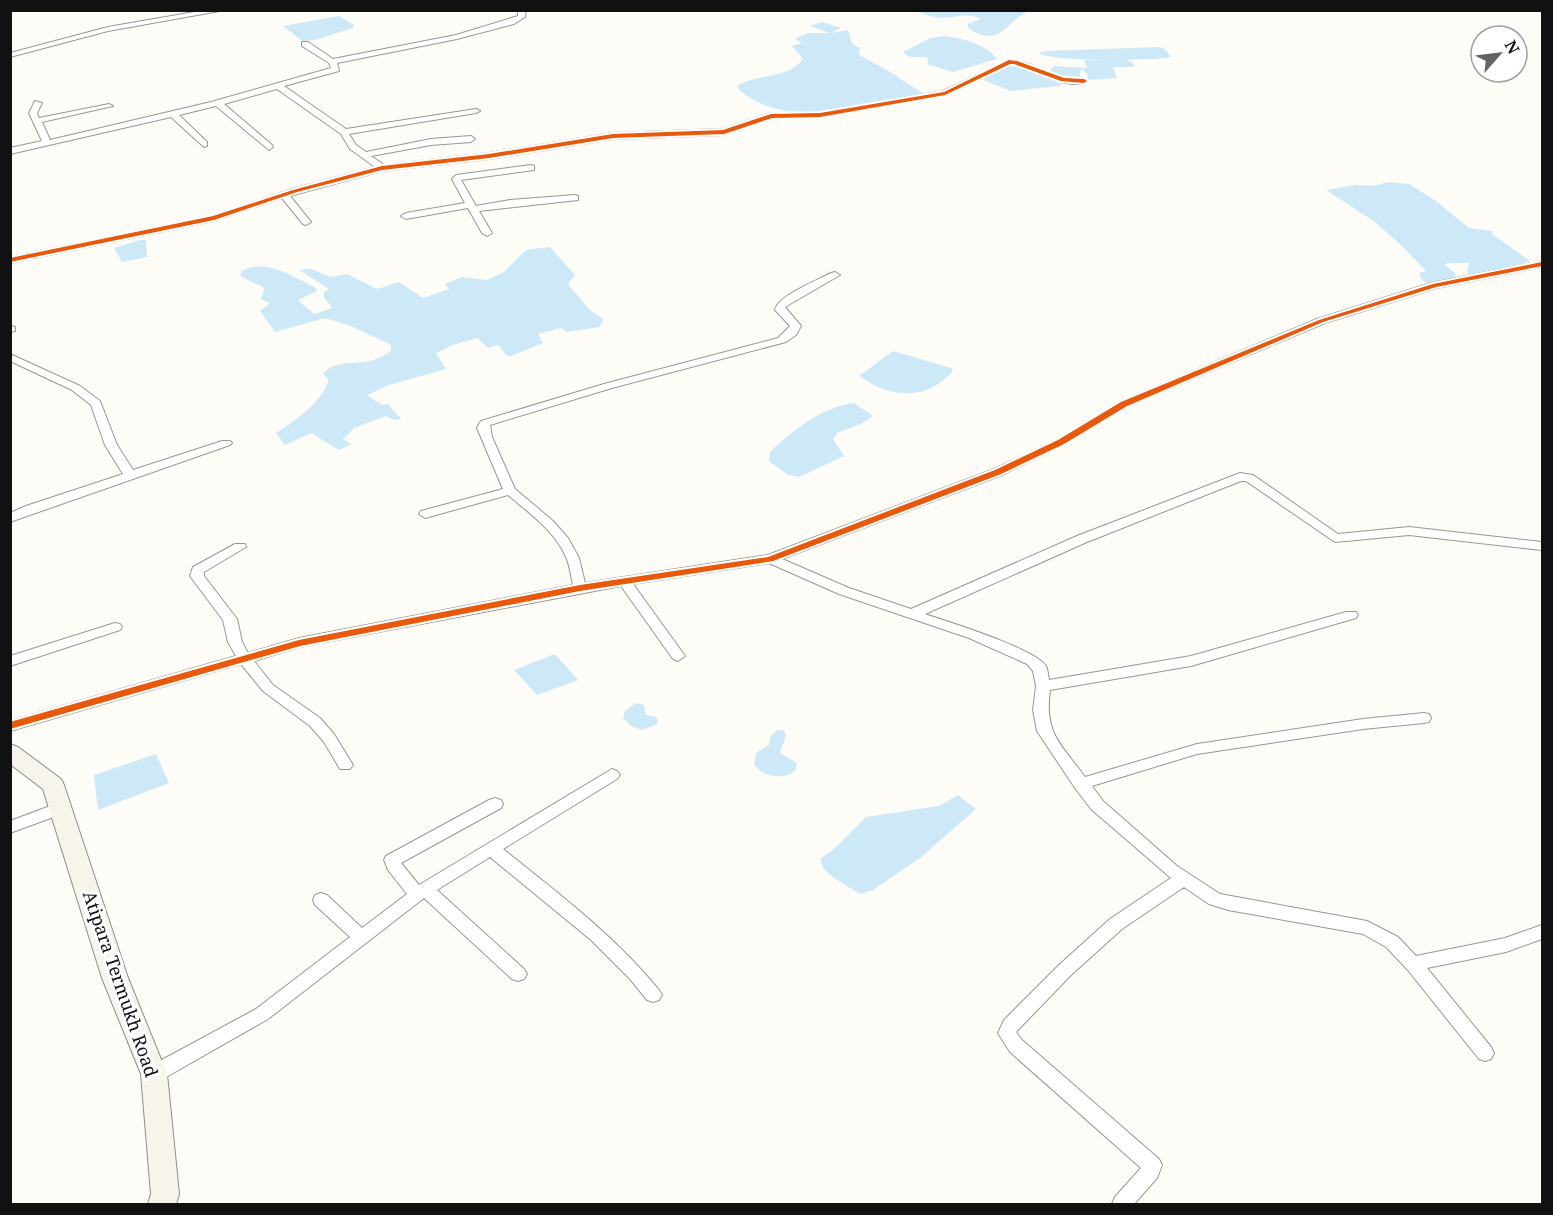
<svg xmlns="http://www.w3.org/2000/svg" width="1553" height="1215" font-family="'Noto Serif',serif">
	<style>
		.water { fill: #cde8f7 }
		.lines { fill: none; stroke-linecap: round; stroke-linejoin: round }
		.minor-casing { stroke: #979795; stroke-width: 2 }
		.secondary-casing { stroke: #8e8d8b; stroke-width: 2 }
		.minor { fill: #fffffe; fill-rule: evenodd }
		.secondary { fill: #f6f4eb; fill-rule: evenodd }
		.cycleway-casing { stroke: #fff; stroke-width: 4 }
		.cycleway { fill: #e8590c; fill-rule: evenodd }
		.labels { text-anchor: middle; stroke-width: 6; stroke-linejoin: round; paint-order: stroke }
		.near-street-label { font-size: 18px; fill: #111; stroke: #fff }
	</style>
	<rect width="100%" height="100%" fill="#fdfcf7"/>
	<path class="water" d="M917,11H1029C1006,20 1002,50 968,28V24L981,19C968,12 956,18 942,18C934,18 924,14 917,11Z
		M339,16L354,25L353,28L315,40L302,41L283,26Z
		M822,22L841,28L830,33L848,30L852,44L860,48L859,55L887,70L924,94C913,100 896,101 883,103C836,111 780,124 739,90L737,86C757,73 787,80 803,59L792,46L802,43L795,39L808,33H829L810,26Z
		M944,36C961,38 987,44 997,59L953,72L927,64L929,60L926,57H910L903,52L931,38Z
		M1160,47L1165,49L1171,57C1153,61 1051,62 1039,53L1045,51Z
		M1084,60H1126L1134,63V67H1113L1117,78L1087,80L1088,76L1083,69L1080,71V78L1069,80L1048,72L1054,66L1087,68Z
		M1007,64H1014L1064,83L1059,86L1011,91L983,80L987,74Z
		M1388,182L1409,184L1436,201L1469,228L1493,231L1492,234L1530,261C1510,267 1488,275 1467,274L1469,263H1448L1445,265L1456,274L1453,278L1428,283L1422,280L1419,273L1426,271L1402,246L1375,222L1326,190L1355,185L1374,186Z
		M140,240H146L147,257L122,262L114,248Z
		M550,247L575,275L568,284L590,310L603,319L600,327L566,332L561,328L538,334L543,343L511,356H507L498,345L488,348L477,338L453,345L436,353L446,369L389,385L367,395L382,405L388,404L401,419L395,420L386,416L354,428L343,439L351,444L339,450L311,433L285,445L276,433C295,421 321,403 329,380L323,374C335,359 358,365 374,360C380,358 386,354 391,351V345L351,326L325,318L275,332L260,311L270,303L261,299L265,288L240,276L242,271C265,258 294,277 316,288L317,291L298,300L314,314L332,308L324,297V292L329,289L299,270L311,269L331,277L347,274L377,289L399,282L423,298L449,289L445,284L462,277L487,280L504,272L526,250Z
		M893,351L951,368L953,371C926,402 890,398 859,376Z
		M854,403L873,416L861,424L837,433L833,439L844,456L799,477L788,475L769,461L770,452C793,430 822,407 854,403Z
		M555,654L578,680L537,695L514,670Z
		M636,703L644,705L646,715L656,717L658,720L657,724L642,730L631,726L623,718L625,711Z
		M777,730H783L786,735L780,753L797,763L795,771C783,780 764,777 754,765L756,753L769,745L770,737Z
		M156,754L169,783L98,810L94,775Z
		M958,795L976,809L920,858L873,890L860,894L834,878L824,869L820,859L834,849L866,817L939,806Z"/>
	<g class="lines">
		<g class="minor-casing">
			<path id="minor" d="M206,10H225L108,31L10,57V53L108,27Z
				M518,10H526L525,17L514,24L457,39L337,63L339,71L284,86L346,129L476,109L480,111L476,113L349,134L356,145L366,152L431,139L471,136L475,139L471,142L431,145L371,156L384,165L489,153L613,133L723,129L771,113H820L943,91L1009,60C1029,60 1046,74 1065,78C1073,79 1081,77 1088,81C1068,93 1032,66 1010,64L945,95L820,117L772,118L724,135L613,139L489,159L382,171L290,196L311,222L306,225L303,224L282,198L214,221L10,263V257L212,216L292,189L375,167L350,149L341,134L277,89L224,104L272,145L273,147L269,150L216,106L179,115L207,142V146L204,147L171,117L10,154V148L42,141L29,113L35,101L42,103L37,113L39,118L109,104L113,106L42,122L50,140L211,102L331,68L329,63L302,46V42H308L333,59L456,35L518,16Z
				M531,165L534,166V170L461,180L476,206L510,200L575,195L578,196V200L479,211L492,233L487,236L482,233L468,208L406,219L401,216L406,213L465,203L452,179L456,175Z
				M1542,261V267L1437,288L1325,323L1128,406L1065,444L1002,475L782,559L849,588L911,609L1077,536L1240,473L1253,475L1338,534L1409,527L1542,542V550L1409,535L1335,542L1246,481H1241L1087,542L925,614C948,622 1034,648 1046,666C1048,670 1048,676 1049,680L1191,656L1346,612H1356L1358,615L1356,618L1191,666L1050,690C1044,734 1061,744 1085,777L1197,744L1363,719L1424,713L1429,714L1431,718L1429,722L1424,723L1363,729L1197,754L1092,786L1103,801L1177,866L1220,894L1367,921L1398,937L1416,956L1505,938L1542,925V939L1506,952L1427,968L1491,1047L1494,1053L1491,1059L1485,1061L1479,1059L1407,969L1386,947L1363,934L1228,910L1209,904L1184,887L1122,929L1071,975L1016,1032L1022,1040L1159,1159L1162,1165L1157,1178L1134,1204H1112L1115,1197L1141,1168L1010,1052L998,1033L1004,1020L1059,965L1110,919L1171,878L1091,809L1075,788L1037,731L1033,710L1036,686L1033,671L1027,664L969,638L839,594L769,563L633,584L685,656L678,661L673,659L621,586L300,647L254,661L273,685L320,718L334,734L353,765L350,769H340L324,742L310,726L263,691L241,664L10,731V721L236,656L228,642L223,620L190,576L193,567L235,544H245L246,547L204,572V576L237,619L242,642L248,653L299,638L573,585C571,576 570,566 566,557C555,531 529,513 508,495L425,518L419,514L421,511L503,489L477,428L481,421L604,384L778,338L790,326L775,310C777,296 818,280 831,273L835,272L840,275L785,307L801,326L796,335L786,342L612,388L490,425L492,437L515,489L553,521L568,538L579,558L585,583L768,555L994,469L1057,440L1120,402L1317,319L1431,283Z
				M10,326L15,327V331L10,332Z
				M10,354L80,386L100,401L117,445L133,470L222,441H230L232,443L230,445L10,522V513L26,506L123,474L105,445L91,405L72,390L10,361Z
				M115,623L120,624L122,627L120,630L10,666V656Z
				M612,769L617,771L620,775L617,779L503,849C558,893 614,935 659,990L662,995L659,1000L653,1002L647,1000L630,979L591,940L490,857L437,890L524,969L527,974L524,979L518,981L512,979L424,898L268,1019L161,1080L154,1082L147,1080L145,1074L147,1068L256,1009L350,937L315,905L313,900L315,895L321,893L327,895L362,928L407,894L388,870L384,860L386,856L489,800L495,798L501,800L503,804L501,808L401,863L419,885Z
				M61,802L67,804L69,808L67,812L10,833V821Z"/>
		</g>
		<g class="secondary-casing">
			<path id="secondary" d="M10,744L18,747L61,779L64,785L128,978L167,1074L179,1194L176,1204H148L151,1194L141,1074L102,978L43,789L10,764Z"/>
		</g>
		<use href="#minor" class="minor"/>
		<use href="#secondary" class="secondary"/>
		<g class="cycleway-casing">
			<path id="cycleway" d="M1009,60L1017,61L1064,78L1084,79L1087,81L1084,83L1061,81L1014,64H1010L945,95L820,117L772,118L724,134L613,138L489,158L382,170L297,192L214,220L10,262V258L213,216L293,190L382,166L489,154L613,134L723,130L771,114L820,113L944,92Z
				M1542,262V266L1436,287L1323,322L1127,406L1064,444L1001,474L773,561L580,591L300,646L10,729V722L299,640L580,585L768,557L995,470L1058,440L1121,402L1319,320L1433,284Z"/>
		</g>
		<use href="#cycleway" class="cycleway"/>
	</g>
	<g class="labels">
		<g class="near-street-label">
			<text transform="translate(120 984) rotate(71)" y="6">Atipara Termukh Road</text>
		</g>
	</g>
	<rect width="1553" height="1215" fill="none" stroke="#111111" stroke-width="24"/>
	<g transform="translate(1499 54) rotate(62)"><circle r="28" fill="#ffffff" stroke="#a0a0a0" stroke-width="1.5"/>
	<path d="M0-4.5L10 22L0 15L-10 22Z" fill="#646362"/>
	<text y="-9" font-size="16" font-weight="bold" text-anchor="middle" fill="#111111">N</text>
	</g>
</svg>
